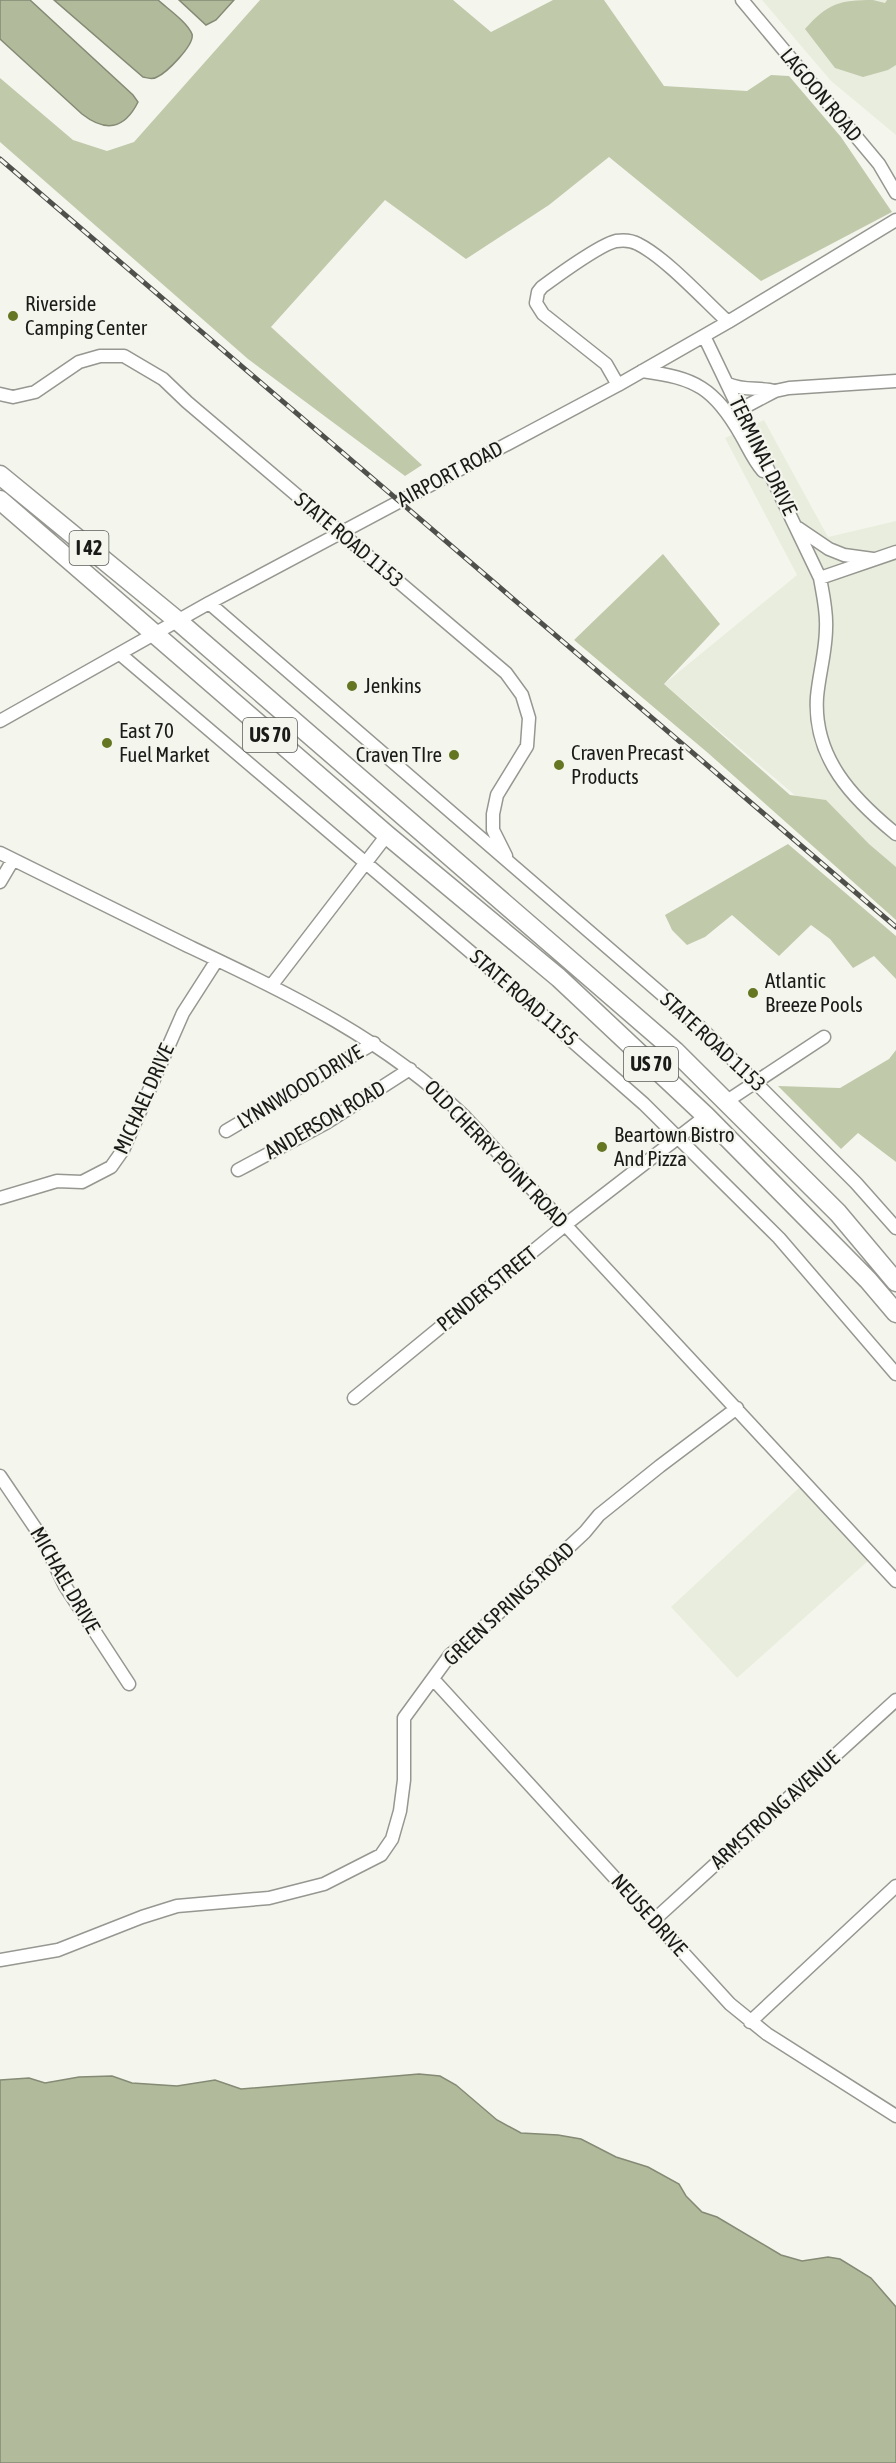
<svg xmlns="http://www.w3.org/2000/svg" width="896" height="2463" font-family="'Asap Condensed',sans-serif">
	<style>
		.built { fill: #e9edde }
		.forest { fill: #c1c9ab }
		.water { fill: #b2ba9c; stroke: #848a74; stroke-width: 1.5 }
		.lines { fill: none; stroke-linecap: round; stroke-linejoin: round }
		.minor-casing { stroke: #959790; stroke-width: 15 }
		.highway-casing { stroke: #959790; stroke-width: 21 }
		.minor { stroke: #fff; stroke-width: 12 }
		.highway { stroke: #fff; stroke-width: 18 }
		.rail-casing { stroke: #4f504c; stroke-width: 5 }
		.rail { stroke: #f4f6ee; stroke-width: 3; stroke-dasharray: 9; stroke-linecap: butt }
		.poi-dot { fill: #657623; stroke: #f4f6ee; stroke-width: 2 }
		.labels { text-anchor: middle; stroke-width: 4.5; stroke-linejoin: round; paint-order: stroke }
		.shield { fill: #f4f6ee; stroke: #5b5c58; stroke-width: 1.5 }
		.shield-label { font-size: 20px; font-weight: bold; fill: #1a1a18 }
		.street-label { font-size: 21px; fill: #1a1a18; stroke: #f4f6ee }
		.poi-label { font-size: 21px; fill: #1a1a18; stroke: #f4f6ee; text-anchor: start }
	</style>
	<rect width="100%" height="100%" fill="#f4f6ee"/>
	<path class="built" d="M762,0H896V135L831,81Z
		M764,420L828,537L896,521V881L664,684L797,575L725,438Z
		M800,1487L868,1561L737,1678L671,1607Z"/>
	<path class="forest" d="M260,0H453L491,32L553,0H604L664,86L747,91L771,75L789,76L841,137L892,212L761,281L609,157L549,205L466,259L385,200L271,327L422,465L405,476L248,359L0,142V78L73,140L107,151L134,142Z
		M873,0L885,3L887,0H896V65L888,70L863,77L835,68L805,29C828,3 840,0 873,0Z
		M663,554L720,624L664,684L790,795L826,800L869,844L896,867V920L708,753L574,640Z
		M788,844L896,936V979L874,956L853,968L830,939L811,925L779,956L732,915L705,937L687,945L672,930L665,915Z
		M896,1050V1162L858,1133L841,1149L778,1086L840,1088L889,1059Z"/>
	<path class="water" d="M0,0H30L133,95L138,102C124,130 105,132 82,114L0,39Z
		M54,0H158C168,9 187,22 192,34C195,45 166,73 157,77C152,80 148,78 143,77Z
		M179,0H234L216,20L206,25Z
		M419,2074L440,2076L456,2085L497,2120L521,2133L558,2135L581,2139L616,2157L648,2167L679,2184L686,2196L702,2212L717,2217L781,2255L802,2261L828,2257L840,2259L871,2278L896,2307V2463H0V2080L29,2078L45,2083L79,2077L112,2076L132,2083L177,2086L215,2080L241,2089Z"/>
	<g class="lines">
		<g class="minor-casing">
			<path id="minor" d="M742,0L879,164L896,193
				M704,336L820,578C823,595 827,611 826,628C826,651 819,674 817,697C813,758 853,799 896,834
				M642,371C696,378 714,388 741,435C748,447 754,461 763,471
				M728,384C744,391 759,387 775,391
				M618,385L606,364L543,314L536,303L538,292L542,287C557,276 599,245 616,241C623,240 631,240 638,244C666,258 704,300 728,322
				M0,394L13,397L35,392L79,362L100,356H124L163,379L187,402L506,673L522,695L529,718L527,746L497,795L493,814V830L506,856
				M741,409L775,391L789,388L896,381
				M798,528L829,549L844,555L873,559
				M820,578L896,552
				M209,603L702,1029L856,1183L896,1228
				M120,654L474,955L644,1104L779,1238L896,1374
				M0,721L209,603L618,385L728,322L896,220
				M0,853C63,884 125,915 188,946C289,994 383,1038 465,1117L896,1581
				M0,882L13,860
				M271,986L387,835
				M727,1101L824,1037
				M226,1131L374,1043
				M238,1170L326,1123L410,1069
				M0,1198L57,1181L82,1182L111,1167L123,1150L183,1013L217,960
				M354,1398L565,1225L706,1116
				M0,1476L42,1538L65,1586L129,1684
				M433,1679L730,2004L767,2034L896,2116
				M654,1920L896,1700
				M0,1960L58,1950L142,1917L177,1906L269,1898L324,1884L381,1855L392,1839L400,1811L404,1780V1718L450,1655L474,1636L585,1532L599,1515L660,1466L737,1408
				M750,2022L896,1886"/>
		</g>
		<g class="highway-casing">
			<path id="highway" d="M0,475L178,621L675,1051L838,1213L896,1282
				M0,500L387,835L559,978L706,1116L868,1280L896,1313"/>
		</g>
		<use href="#minor" class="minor"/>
		<use href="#highway" class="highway"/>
		<g class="rail-casing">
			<path id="rail" d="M0,159L896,927"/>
		</g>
		<use href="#rail" class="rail"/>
	</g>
	<g class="poi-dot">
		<circle cx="13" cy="316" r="6"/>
		<circle cx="352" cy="686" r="6"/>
		<circle cx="107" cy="743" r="6"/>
		<circle cx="454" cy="755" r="6"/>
		<circle cx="559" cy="765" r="6"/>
		<circle cx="753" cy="993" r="6"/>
		<circle cx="602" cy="1147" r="6"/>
	</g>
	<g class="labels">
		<g class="shield">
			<rect x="69.5" y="531" width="39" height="34" rx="4.5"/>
			<rect x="243" y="718" width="54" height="34" rx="4.5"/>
			<rect x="624" y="1047" width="54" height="34" rx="4.5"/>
		</g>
		<g class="shield-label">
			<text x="89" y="555">I 42</text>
			<text x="270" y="742">US 70</text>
			<text x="651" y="1071">US 70</text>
		</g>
		<g class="street-label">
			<text transform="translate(821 95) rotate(50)" y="7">LAGOON ROAD</text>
			<text transform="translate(763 456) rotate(64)" y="7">TERMINAL DRIVE</text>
			<text transform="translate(450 474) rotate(-28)" y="7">AIRPORT ROAD</text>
			<text transform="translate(349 540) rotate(40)" y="7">STATE ROAD 1153</text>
			<text transform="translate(524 998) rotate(41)" y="7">STATE ROAD 1155</text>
			<text transform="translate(713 1042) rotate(43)" y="7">STATE ROAD 1153</text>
			<text transform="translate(300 1087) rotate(-31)" y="7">LYNNWOOD DRIVE</text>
			<text transform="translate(144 1099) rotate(-66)" y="7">MICHAEL DRIVE</text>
			<text transform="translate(325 1120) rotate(-30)" y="7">ANDERSON ROAD</text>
			<text transform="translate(496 1154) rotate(46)" y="7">OLD CHERRY POINT ROAD</text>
			<text transform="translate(487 1289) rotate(-39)" y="7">PENDER STREET</text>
			<text transform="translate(65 1580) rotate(60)" y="7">MICHAEL DRIVE</text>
			<text transform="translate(509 1604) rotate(-43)" y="7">GREEN SPRINGS ROAD</text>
			<text transform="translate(775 1810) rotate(-42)" y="7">ARMSTRONG AVENUE</text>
			<text transform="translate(649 1915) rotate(48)" y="7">NEUSE DRIVE</text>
		</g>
		<g class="poi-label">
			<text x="25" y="311">Riverside<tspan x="25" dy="24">Camping Center</tspan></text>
			<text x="364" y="693">Jenkins</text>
			<text x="119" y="738">East 70<tspan x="119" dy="24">Fuel Market</tspan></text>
			<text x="571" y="760">Craven Precast<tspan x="571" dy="24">Products</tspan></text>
			<text x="442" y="762" text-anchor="end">Craven TIre</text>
			<text x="765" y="988">Atlantic<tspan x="765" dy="24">Breeze Pools</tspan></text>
			<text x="614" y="1142">Beartown Bistro<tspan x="614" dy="24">And Pizza</tspan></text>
		</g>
	</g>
</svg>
